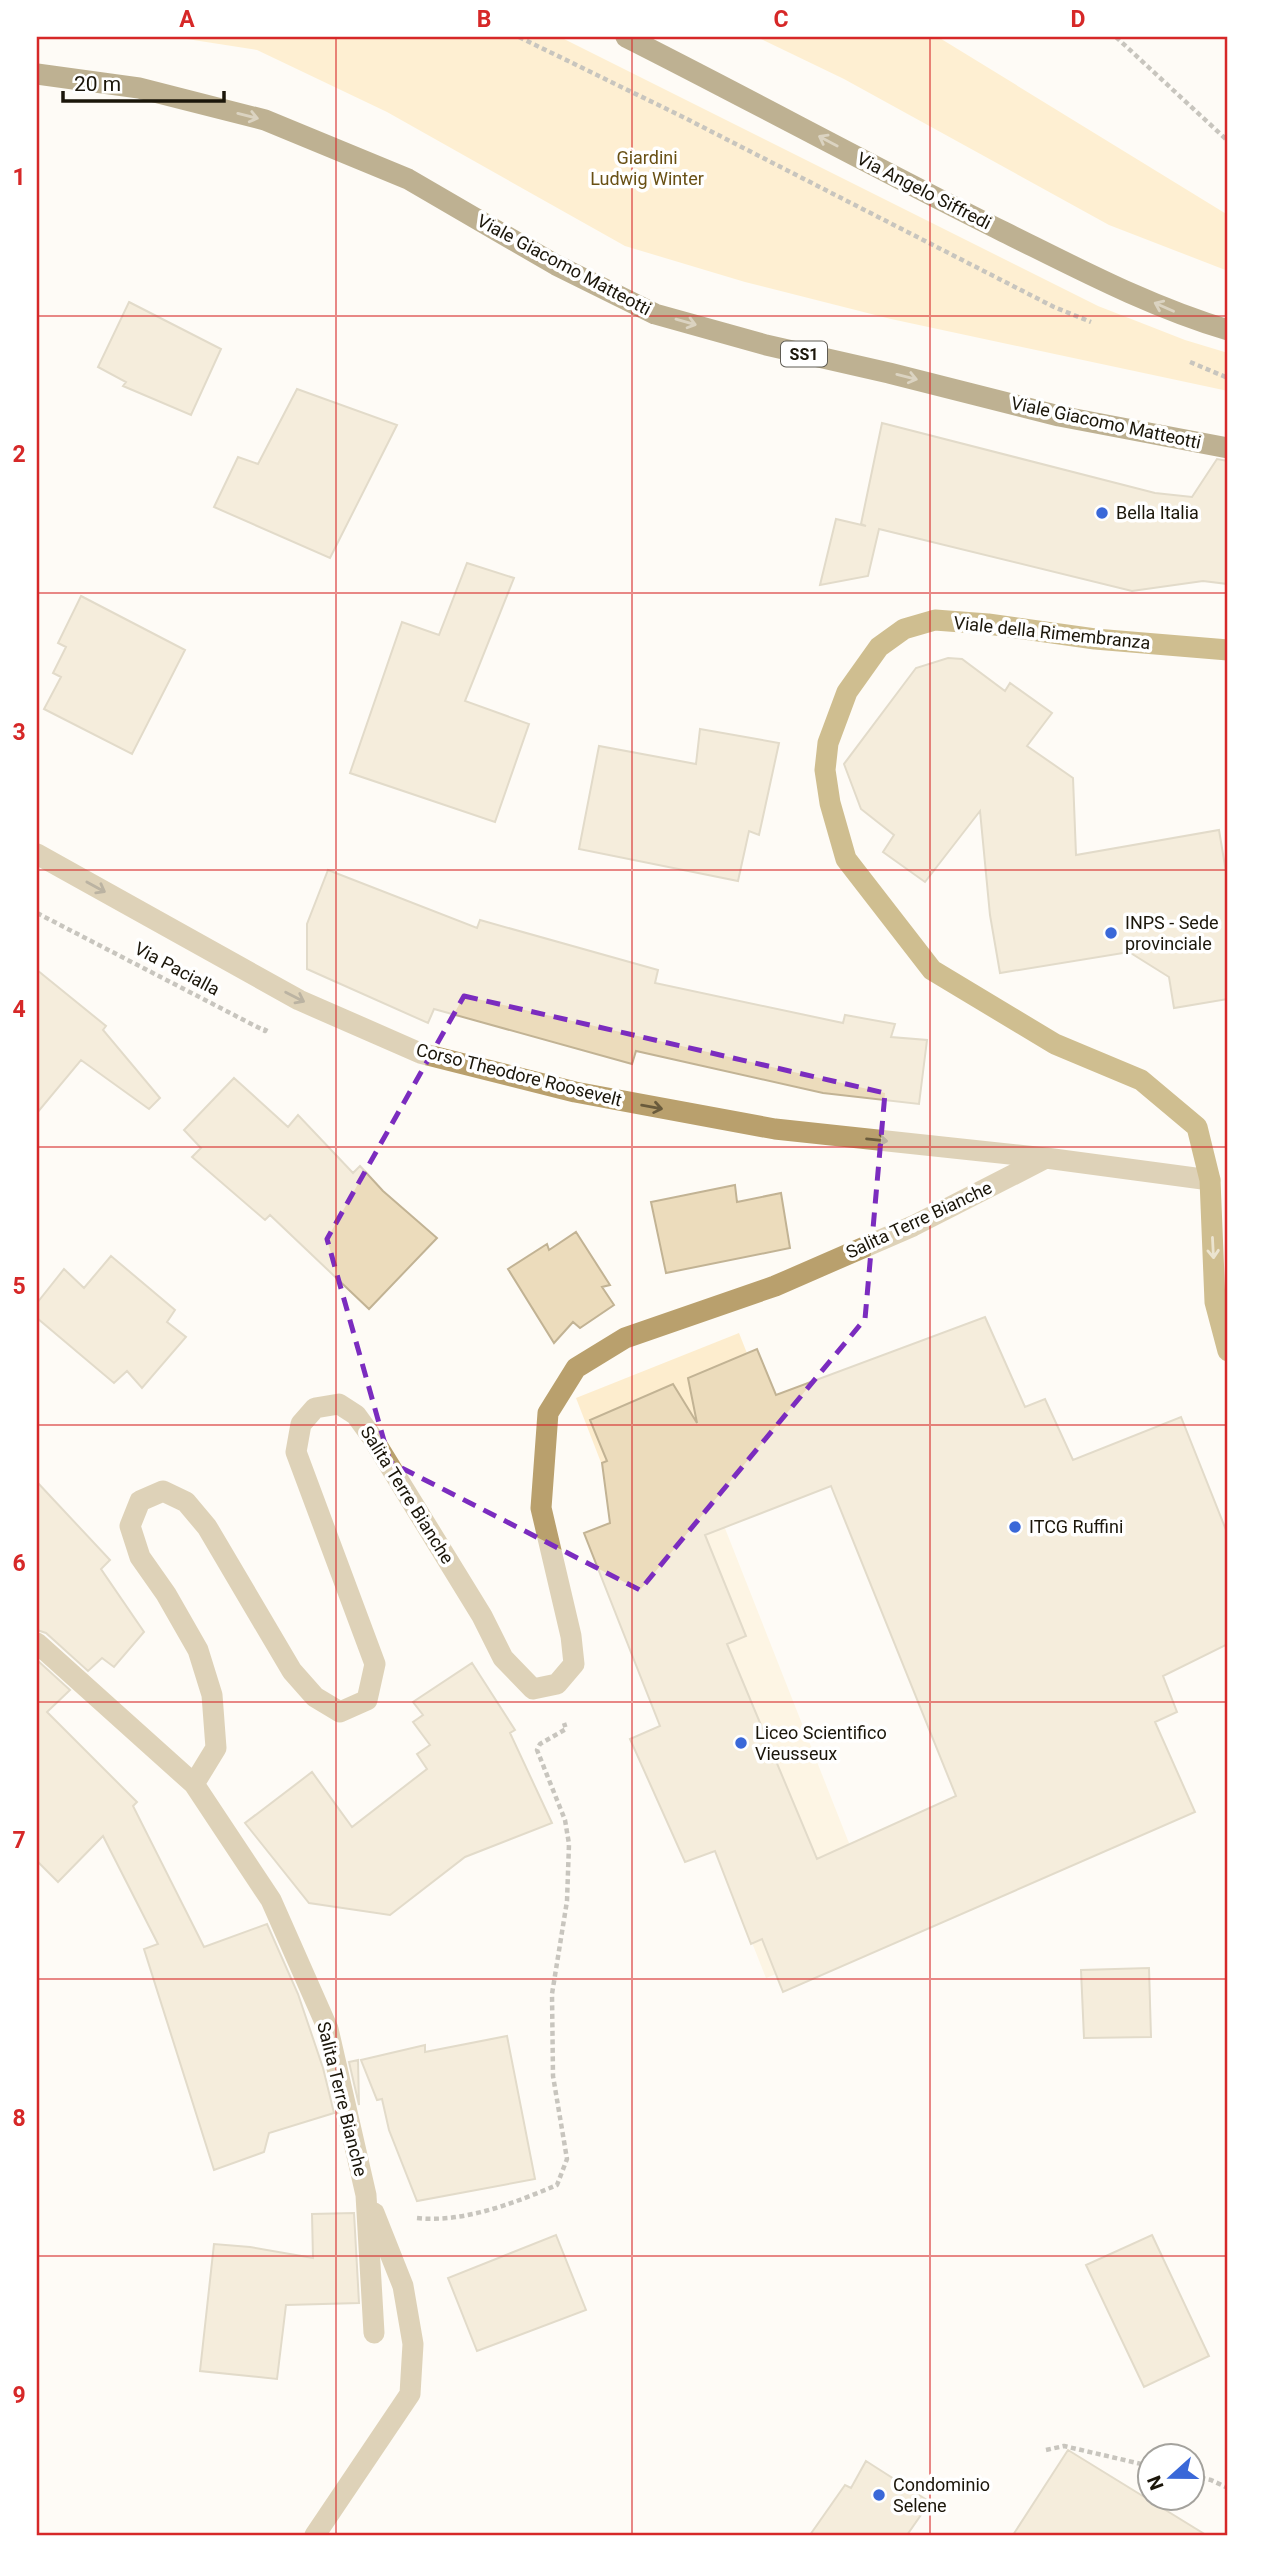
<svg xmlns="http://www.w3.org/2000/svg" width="1265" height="2572" font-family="Roboto,sans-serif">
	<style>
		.built { fill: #fdedce }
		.green { fill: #ffe1a6 }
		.building { fill: #ecdcbc; stroke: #c2b394; stroke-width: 2; fill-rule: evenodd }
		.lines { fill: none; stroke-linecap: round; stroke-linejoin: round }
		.path { stroke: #88847b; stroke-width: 4.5; stroke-dasharray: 5 3.5; stroke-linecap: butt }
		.street { stroke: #b9a06d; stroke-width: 21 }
		.secondary { stroke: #987314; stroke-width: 21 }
		.primary { stroke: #72571a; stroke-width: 21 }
		.oneway { stroke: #b1a381 }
		.oneway2 { stroke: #6a5b3c }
		.oneway3 { stroke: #d6c7a1 }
		.marked { fill: none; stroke: #7b2cbf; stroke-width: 5; stroke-dasharray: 14 9; stroke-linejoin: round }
		.grid { fill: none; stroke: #d62828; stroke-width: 2; stroke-opacity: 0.55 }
		.poi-dot { fill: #3a68d8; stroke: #fff; stroke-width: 2.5 }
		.labels { text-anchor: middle; stroke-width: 7; stroke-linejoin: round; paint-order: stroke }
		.shield { fill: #fff; stroke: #5f5c54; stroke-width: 2 }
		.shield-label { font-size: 16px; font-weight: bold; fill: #1b160a }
		.park-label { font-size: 18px; fill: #695015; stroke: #fff }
		.street-label { font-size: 18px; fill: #1b160a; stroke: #fff }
		.poi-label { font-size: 18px; fill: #1b160a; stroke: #fff; text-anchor: start }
		.neatline { fill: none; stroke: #d62828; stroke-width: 2.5 }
		.grid-label { font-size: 23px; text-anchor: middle; font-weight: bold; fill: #d62828 }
	</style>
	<rect width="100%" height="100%" fill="#fefbf5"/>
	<path class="built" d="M739,1333L796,1477L717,1508L884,1932L766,1978L598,1553L631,1540L576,1398Z"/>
	<path class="green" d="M174,37H560L1098,306L1185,340L1228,353V391L891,319L745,282L625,246L387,112L257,50Z
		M757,37H938L1228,215V271L1109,225L844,79Z"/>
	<path class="building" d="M129,302L221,349L191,415L123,386L126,382L98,367Z
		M297,389L397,425L330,558L214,507L238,457L258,464Z
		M882,423L1155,493L1192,497L1217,459L1228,461V584L1203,581L1132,591L879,529L868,576L820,585L836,519L866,526L861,524Z
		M467,563L514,578L465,701L529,724L495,822L350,773L402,622L439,635Z
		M81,596L185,650L132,754L44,709L61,677L53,673L66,647L58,643Z
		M948,658L962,659L1005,691L1010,683L1052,713L1027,746L1073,778L1076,855L1219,830L1228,884V999L1174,1008L1169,977L1129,952L1000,973L990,915L980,811L925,882L883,852L894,835L861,809L844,764L916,668Z
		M700,729L779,743L759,835L749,831L738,881L579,849L599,746L696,764Z
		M328,870L477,928L480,920L658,970L655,983L843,1023L845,1015L895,1024L891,1037L927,1040L919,1104L823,1093L636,1051L632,1064L434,1009L428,1023L307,969V924Z
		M37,970L106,1026L103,1030L160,1098L149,1109L81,1060L37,1113Z
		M234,1078L288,1127L298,1115L353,1173L360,1166L383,1191L437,1238L369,1309L270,1215L265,1220L192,1157L201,1148L184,1130Z
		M735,1185L737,1202L781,1193L790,1248L666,1273L651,1202Z
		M576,1232L610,1285L602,1287L614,1305L580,1328L573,1322L554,1343L508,1269L547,1244L549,1250Z
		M111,1256L175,1310L167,1322L186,1337L142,1388L127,1371L114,1383L37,1318V1303L64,1269L84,1288Z
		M985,1317L1025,1407L1045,1399L1073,1460L1181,1417L1228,1535V1644L1163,1676L1177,1712L1155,1722L1195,1812L783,1992L762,1939L751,1944L715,1851L685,1862L630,1739L660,1726L584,1533L610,1523L602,1463L607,1461L590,1420L673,1384L697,1423L688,1378L757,1349L776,1395ZM831,1486L956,1796L817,1859L727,1644L746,1636L705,1535Z
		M37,1482L110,1560L101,1569L144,1632L114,1667L102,1658L88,1671L46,1633L37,1630Z
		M37,1660L70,1690L47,1712L137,1802L133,1806L204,1947L267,1924L298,1994L323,2068L334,2113L269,2133L264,2152L214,2170L144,1949L158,1944L103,1836L58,1882L37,1861Z
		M472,1663L515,1730L510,1733L552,1823L465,1857L390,1915L309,1903L245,1823L312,1772L352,1827L427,1769L417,1754L430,1745L413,1722L423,1715L413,1702Z
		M1149,1968L1151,2037L1084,2038L1081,1970Z
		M507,2036L535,2179L417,2201L389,2130L382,2099L377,2100L361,2060L425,2045V2052Z
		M358,2060L359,2105L349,2062Z
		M354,2213L359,2303L286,2305L277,2379L200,2371L214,2244L250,2247L313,2258L312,2214Z
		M556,2235L586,2310L477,2351L448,2278Z
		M1152,2235L1209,2356L1144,2387L1086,2265Z
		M1068,2450L1206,2535H1013Z
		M866,2461L930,2502L907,2535H810L845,2485L851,2488Z"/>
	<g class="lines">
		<path class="path" d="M519,37L685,118L1054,307L1091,322
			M1116,37L1228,141
			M1190,362L1228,378
			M37,913L265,1031L267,1027
			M417,2218C464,2223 514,2203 557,2185L567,2159L553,2076L552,1994L567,1901L569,1844L565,1820L537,1750L540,1744L566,1729L564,1723
			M1046,2450L1064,2446L1150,2466
			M1192,2476L1211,2480L1228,2488"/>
		<path class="street" d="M37,854L299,1000L420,1053L575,1092L775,1129L1046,1158L1210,1180
			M37,1643L194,1784L271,1900L328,2029L366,2195L374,2333
			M194,1784L216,1748L212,1695L198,1650L166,1594L140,1557L130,1526L140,1501L163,1491L186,1502L207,1527L292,1671L315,1697L340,1712L367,1700L375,1664L296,1452L301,1424L315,1408L339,1404L356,1415L372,1437L482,1616L503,1658L533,1689L557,1684L574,1664L571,1636L541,1508L548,1413L576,1368L625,1338L775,1286L913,1226L1046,1158
			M315,2535L410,2394L413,2344L403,2286L374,2213"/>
		<path class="secondary" d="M1228,650L1095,639L988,624L935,620L904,629L879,647L847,692L828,743L825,770L830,803L846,859L932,970L1055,1044L1141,1080L1197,1127L1210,1180L1215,1302L1228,1351"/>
		<path class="primary" d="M626,37C753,101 877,169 1004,232C1077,268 1150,307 1228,330
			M37,74L139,88L265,120L408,179L556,265L655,314L766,345L889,373L1059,416L1228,448"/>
	</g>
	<defs><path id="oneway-shaft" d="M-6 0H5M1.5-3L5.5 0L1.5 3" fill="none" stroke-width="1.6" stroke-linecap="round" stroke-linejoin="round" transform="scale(1.75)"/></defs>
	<g class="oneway">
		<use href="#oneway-shaft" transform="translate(248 116) rotate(14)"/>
		<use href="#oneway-shaft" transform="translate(828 141) rotate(-152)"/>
		<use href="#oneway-shaft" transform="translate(1164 307) rotate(-156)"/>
		<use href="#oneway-shaft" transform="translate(686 322) rotate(16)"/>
		<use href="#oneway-shaft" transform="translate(907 377) rotate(14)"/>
	</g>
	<g class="oneway2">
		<use href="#oneway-shaft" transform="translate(96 887) rotate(29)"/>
		<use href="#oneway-shaft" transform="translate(295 997) rotate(27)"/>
		<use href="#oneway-shaft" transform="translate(652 1107) rotate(10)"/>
		<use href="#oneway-shaft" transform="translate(877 1140) rotate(6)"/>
	</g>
	<use class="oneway3" href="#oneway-shaft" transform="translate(1213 1248) rotate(87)"/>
	<path d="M0 0H1265V2572H0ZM464,996L885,1093L865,1319L640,1590L390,1462L327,1239Z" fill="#fefbf5" fill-opacity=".55" fill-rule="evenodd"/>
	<path class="marked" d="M464,996L885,1093L865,1319L640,1590L390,1462L327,1239Z"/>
	<path class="grid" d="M336,37V2535M632,37V2535M930,37V2535M37,316H1228M37,593H1228M37,870H1228M37,1147H1228M37,1425H1228M37,1702H1228M37,1979H1228M37,2256H1228"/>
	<g class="poi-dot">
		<circle cx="1102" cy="513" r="7"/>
		<circle cx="1111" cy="933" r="7"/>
		<circle cx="1015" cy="1527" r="7"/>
		<circle cx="741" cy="1743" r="7"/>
		<circle cx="879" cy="2495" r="7"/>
	</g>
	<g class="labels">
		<rect class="shield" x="781" y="341.5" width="46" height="25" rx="5"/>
		<g class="shield-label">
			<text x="804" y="360">SS1</text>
		</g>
		<g class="park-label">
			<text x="647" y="164">Giardini<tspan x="647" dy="21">Ludwig Winter</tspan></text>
		</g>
		<g class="street-label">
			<text transform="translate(924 191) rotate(27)" y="6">Via Angelo Siffredi</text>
			<text transform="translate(564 265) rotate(28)" y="6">Viale Giacomo Matteotti</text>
			<text transform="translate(1106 423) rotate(12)" y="6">Viale Giacomo Matteotti</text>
			<text transform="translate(1052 633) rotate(6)" y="6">Viale della Rimembranza</text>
			<text transform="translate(177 969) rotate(28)" y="6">Via Pacialla</text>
			<text transform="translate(519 1075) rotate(14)" y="6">Corso Theodore Roosevelt</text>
			<text transform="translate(919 1220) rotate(-25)" y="6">Salita Terre Bianche</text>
			<text transform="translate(407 1495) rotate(58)" y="6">Salita Terre Bianche</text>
			<text transform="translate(342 2099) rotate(76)" y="6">Salita Terre Bianche</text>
		</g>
		<g class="poi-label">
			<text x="1116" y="519">Bella Italia</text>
			<text x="1125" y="929">INPS - Sede<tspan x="1125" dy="21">provinciale</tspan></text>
			<text x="1029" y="1533">ITCG Ruffini</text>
			<text x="755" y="1739">Liceo Scientifico<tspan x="755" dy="21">Vieusseux</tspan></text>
			<text x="893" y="2491">Condominio<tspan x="893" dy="21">Selene</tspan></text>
		</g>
	</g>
	<rect width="1265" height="2572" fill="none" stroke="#ffffff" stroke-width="77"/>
	<g transform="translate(1171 2477) rotate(249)"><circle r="33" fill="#ffffff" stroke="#a4a29d" stroke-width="2"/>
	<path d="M0-5L12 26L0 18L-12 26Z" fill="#3a68d8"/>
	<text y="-10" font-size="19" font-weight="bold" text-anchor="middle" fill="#1b160a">N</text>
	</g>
	<path d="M63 91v10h161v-10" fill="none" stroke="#1b160a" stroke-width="3.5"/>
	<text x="74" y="91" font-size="21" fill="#1b160a" stroke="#ffffff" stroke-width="5" paint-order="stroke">20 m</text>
	<rect x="38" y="38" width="1188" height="2496" class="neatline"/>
	<g class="grid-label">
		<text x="187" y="27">A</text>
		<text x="484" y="27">B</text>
		<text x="781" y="27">C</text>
		<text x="1078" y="27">D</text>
		<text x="19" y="185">1</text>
		<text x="19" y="462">2</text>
		<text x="19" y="740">3</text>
		<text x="19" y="1017">4</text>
		<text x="19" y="1294">5</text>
		<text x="19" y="1571">6</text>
		<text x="19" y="1848">7</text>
		<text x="19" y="2126">8</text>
		<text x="19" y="2403">9</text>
	</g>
</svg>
